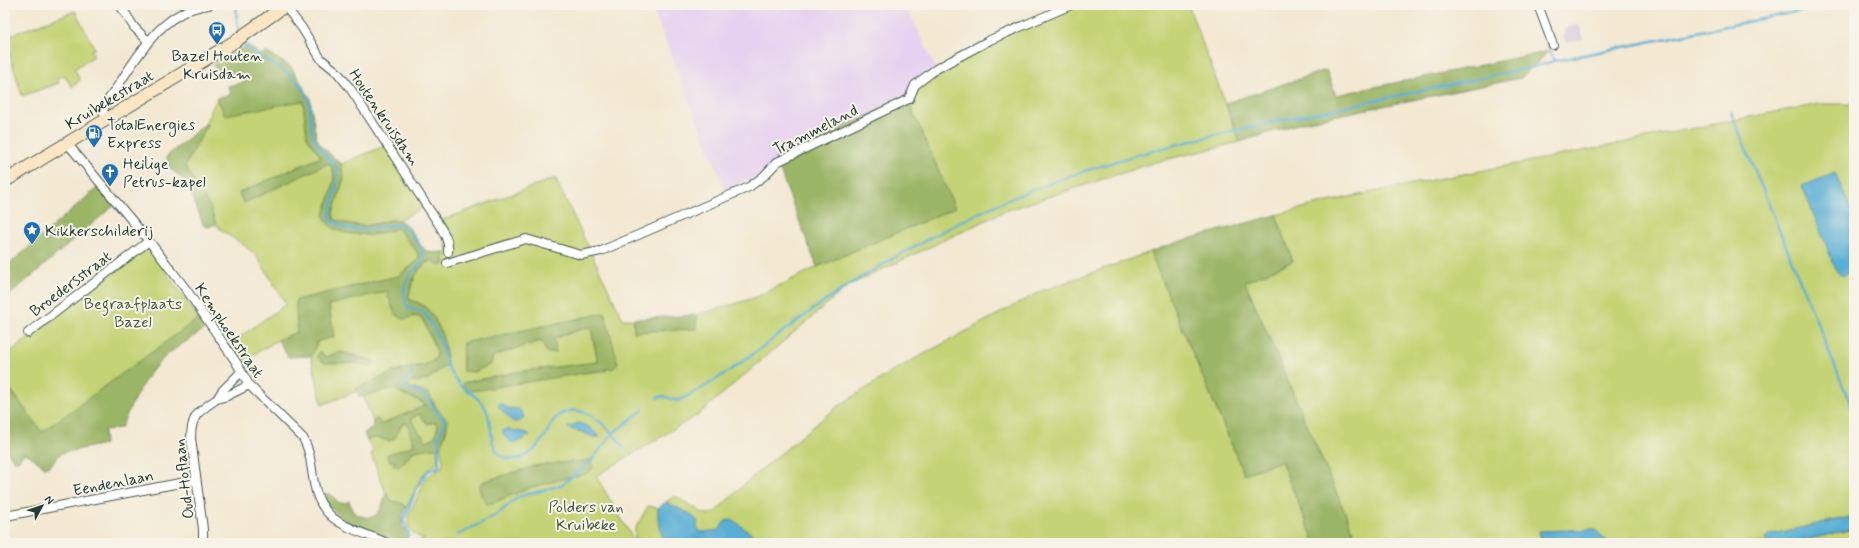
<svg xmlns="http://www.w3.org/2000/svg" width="1859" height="548" font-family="Mynerve,sans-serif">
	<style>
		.built { fill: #e6d2f0 }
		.industrial { fill: #c8bfd8 }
		.green { fill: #c4d375; stroke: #728854; fill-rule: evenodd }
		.forest { fill: #9bb566; stroke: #5d794d; fill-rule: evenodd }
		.water { fill: #58aed4; stroke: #3c7684 }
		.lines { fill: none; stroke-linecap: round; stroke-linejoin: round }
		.stream { stroke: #58aed4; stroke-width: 2.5 }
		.minor-casing { stroke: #3f574c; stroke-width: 10 }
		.secondary-casing { stroke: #3f574c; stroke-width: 14 }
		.minor { stroke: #fff; stroke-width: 8 }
		.secondary { stroke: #fbe6c4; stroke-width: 12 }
		.labels { text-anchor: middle; stroke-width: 4; stroke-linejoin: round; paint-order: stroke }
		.poi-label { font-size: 16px; fill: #1f3d34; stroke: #f7f3e8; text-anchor: start }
		.street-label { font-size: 16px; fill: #1f3d34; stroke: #f7f3e8 }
		.park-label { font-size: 16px; fill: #405b41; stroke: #f7f3e8 }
	</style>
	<rect width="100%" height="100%" fill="#f7f3e8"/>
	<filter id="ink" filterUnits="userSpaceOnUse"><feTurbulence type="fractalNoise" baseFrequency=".025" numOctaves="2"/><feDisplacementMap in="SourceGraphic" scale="8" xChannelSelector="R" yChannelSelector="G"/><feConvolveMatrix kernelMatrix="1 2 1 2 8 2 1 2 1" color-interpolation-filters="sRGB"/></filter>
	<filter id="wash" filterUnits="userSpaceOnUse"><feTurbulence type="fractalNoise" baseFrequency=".012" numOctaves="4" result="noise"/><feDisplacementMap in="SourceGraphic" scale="16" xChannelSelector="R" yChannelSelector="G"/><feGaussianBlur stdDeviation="0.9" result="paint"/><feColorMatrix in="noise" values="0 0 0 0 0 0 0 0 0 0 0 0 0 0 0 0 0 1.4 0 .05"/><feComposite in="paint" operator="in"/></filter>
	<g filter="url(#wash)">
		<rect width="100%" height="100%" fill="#f3e8d2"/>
		<path class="built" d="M651,5H906L936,68L907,98L775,159L780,170L751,185L748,179L725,190Z"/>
		<path class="industrial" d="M1579,25L1584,39L1566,43L1563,37L1566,27Z"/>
		<path class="green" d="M1062,5H1188L1240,142L1156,162L1005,211L848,286L699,414L596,476L635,542V529L648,506L658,508V518L664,543H416L424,539C414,536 405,527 408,516L427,477C431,472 439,472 442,467C444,462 441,454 441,448C441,441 447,434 447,427C447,417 436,410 433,401L406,386C411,378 420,383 427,380C434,376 441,369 447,364C446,344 439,321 425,307C420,303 413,301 408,299C412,283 415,267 432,260L439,265L444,264V252H448L437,222L555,178L623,319H634V332L697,318L696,315L754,298L817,267L954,208L907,98L913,84ZM605,313L606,371L463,383L517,372L598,362L591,328H584L554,339L556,352L541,341L493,356L490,364L474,372L463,371V343Z
			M75,11L95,49L91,50L94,56L74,69L80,80L72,87L64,75L57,79L59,83L22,96L5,37Z
			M217,98L225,115L303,100L307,137L321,157L239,193L244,203L329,163C341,178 327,200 324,216L329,225L369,236L398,228L417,252L419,257L415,263L398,276L296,300L297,333L278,340L241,362L230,344L286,304L256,255L244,245L222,231L216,224L210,207L185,166L207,126L205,124Z
			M1820,104H1854V216L1835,173L1842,276L1854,271V516L1768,535L1765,540L1767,543H1607L1595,529L1539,532L1542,543H1358L1245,282L1293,261L1276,215C1368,190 1463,175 1557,156C1645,139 1732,119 1820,104Z
			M387,145L427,206L399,220H393L364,226L344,223L334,219L333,213L344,178L341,164Z
			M147,247L199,318L42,433L5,382V356Z
			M1150,252L1244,474L1281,461L1315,543H763L732,519L725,521L720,530L704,532L699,531L696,526L666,502L675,496L703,513L708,514L714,513L750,479L837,407L898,368L1041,291Z
			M388,290L404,319L415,316L422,318L437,352L436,358L430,363L394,372L357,388V391L322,405L311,356L318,341L334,337L329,305ZM321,352L326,357L339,352L359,356L375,362L372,366L359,363L317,357Z
			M395,388C404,398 417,397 426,406L382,424L377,419L373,421L363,396Z
			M419,414L436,422L438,426L435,437L425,442L411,419Z
			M404,422L407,423L414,445L393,464L404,463C410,449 421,449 435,446L437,447L438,463L426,471L421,478L406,508L404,504L392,501L386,493L371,454L374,452L366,439L379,438L389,441L395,438Z
			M1854,529V543H1793Z"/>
		<path class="forest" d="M248,45L260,55L266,52L291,67L310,98L316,137L321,146L341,164L344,178L333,213L334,219C343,222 354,226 364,226C376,226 390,217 400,221C414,226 417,248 429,252C434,253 439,252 444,252V265H439L432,260C415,267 412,283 408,299C414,301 420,303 425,307C440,320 446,345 447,364L427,380L413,381L407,386L429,394L436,408L448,421L441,447L413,451L399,467L393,465L395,462L390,461L386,455L414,445L407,423L402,424L395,438L389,441L379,438L366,439L364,433L372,429L373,421L377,419L382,424L426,405C417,397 404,398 395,388L359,397L357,388L394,372L430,363L436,358L437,352L422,318L415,316L404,319L395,314L388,296V291L329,305L334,337L318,341L311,356L288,357L278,340L297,332L296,300L398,276L415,263L419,257L417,252L398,228C381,235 343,239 329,225C327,223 326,219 324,216C327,200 341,178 329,163L244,203L239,193L321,157L307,137L303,101L225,115L217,98L231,94L228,86L245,82L240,74L224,79L213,65ZM419,414L427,424L436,422L438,426L435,437L425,442L424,436L418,432L411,419Z
			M1549,51L1521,78L1304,122L1240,142L1226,103L1326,70L1336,95Z
			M907,98L955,208L817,267L775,158Z
			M205,124L207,125L185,166L210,207L216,224L209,227L204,226L186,181L168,167L167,156Z
			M98,187L114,205L5,299V268Z
			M1276,215L1293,261L1245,282L1358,543H1315L1281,461L1244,474L1150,252L1181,241Z
			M605,313L618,364L614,368L466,392L463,383L517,372L598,362L591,328H584L554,338L556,352L547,353L541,341L493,356L491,364L474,372L463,371V343Z
			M696,315L697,318L696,329L634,332V319Z
			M199,318L205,329C192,338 178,346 167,355C145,374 132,402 121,428L104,430L105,444L61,453L52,464L46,468L29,455L24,453L18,461H14L5,448V382L42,432Z
			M320,351L322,355L326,357L339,352L375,362L372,366L358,363H325L317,357Z
			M591,460L593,468L586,474L570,477L529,488L488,505L481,495L479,487L482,482L538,465Z
			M327,493C338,498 336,507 349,501L353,512C375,525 381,513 386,493L392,501L404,504L406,508L402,517V526L409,533L405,543C374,543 343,521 323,500Z"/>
		<path class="water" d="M1835,173L1854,216V271L1842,276L1837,272L1802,186Z
			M500,403L508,408L519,409L524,416L523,419L518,422H513L498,406Z
			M579,423L588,426L600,437H593L583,432L569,429L568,427Z
			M507,429L528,433L530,435L516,443L510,442L503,434V430Z
			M666,502L689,513L698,521L697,526L699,531L704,532L719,530L725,521L732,519L763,543H664L658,518V508Z
			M1854,516V529L1793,543H1767L1766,537L1768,535Z
			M1595,529L1607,543H1542L1539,531Z"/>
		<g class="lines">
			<path class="stream" d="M238,5L236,12L239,34
				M1532,5L1554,61
				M242,40L246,48L288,73L303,88L309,103L312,134L316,143L337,168V184L329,218C350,237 375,228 400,224C410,232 428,249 421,263C419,267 414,269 412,272C403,283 403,296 408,308L424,312C430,322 436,331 440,341C444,350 444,359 448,367C451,373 456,380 460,385C470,393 480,398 486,409C493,423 488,444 500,455C504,458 510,459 514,459C530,459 541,443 548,431C550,427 552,421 556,418C580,396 611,429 624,448
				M1731,112L1854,413
				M657,398L663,396L678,401C731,375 776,335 825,301C864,274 907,250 949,228C1060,169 1183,141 1305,115C1381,99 1457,83 1534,67L1554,61L1830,5
				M458,535L496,515L518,497L562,485L591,461L613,433L643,410
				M355,543L366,539
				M405,543L409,533L403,521L417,488L428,471L439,467L438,438L446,421L436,413L430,400L419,392L405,389L404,382L413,371"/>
		</g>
	</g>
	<g filter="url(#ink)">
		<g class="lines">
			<g class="minor-casing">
				<path id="minor" d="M120,5L134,27L148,41
					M1538,5L1553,45
					M285,6L302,28L321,59L337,72L350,88L436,220C442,230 450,240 448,252
					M106,120L103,110L108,100C135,63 158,10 209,5
					M67,143L149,241L188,292L236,362L249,385L303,438C311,452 311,467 314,483C321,525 354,528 387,543
					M447,263L526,239L581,255L601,251L749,187L764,176L777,162L909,99L915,85L936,69L990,40L1071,5
					M28,333L149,241
					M241,372L222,391L217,399L227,396L249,385
					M5,514L11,515L196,480
					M201,543L203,537V529L191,438C191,415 199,411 217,399"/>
			</g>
			<g class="secondary-casing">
				<path id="secondary" d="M5,181L234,42L286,5"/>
			</g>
			<use href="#minor" class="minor"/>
			<use href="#secondary" class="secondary"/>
		</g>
	</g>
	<defs>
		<g id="bus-pin" transform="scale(0.9)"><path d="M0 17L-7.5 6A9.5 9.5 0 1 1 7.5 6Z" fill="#1f6fb2" stroke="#f7f3e8"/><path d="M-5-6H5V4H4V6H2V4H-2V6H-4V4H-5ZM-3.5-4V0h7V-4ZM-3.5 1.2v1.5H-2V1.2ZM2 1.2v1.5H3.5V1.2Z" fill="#fff"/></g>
		<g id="fuel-pin" transform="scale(0.9)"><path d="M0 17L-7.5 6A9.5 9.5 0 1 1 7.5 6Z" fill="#1f6fb2" stroke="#f7f3e8"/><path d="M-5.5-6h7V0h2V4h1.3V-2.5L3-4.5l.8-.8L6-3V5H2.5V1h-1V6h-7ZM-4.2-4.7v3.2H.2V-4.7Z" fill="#fff"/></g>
		<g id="church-pin" transform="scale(0.9)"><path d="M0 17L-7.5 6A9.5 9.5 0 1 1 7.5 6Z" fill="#1f6fb2" stroke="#f7f3e8"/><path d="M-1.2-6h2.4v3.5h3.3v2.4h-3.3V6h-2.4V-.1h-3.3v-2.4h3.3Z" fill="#fff"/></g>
		<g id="sight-pin" transform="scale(0.9)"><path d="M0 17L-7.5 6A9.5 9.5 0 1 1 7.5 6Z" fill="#1f6fb2" stroke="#f7f3e8"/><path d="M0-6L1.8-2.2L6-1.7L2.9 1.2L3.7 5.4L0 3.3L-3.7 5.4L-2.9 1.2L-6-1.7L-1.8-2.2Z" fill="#fff"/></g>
	</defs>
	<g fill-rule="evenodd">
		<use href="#bus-pin" x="217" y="30"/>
		<use href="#fuel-pin" x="94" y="133"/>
		<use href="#church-pin" x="110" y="172"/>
		<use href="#sight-pin" x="32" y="230"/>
	</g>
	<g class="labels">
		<g class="poi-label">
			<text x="217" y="61" text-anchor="middle">Bazel Houten<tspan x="217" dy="18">Kruisdam</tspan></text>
			<text x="107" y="130">TotalEnergies<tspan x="107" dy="18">Express</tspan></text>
			<text x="123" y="169">Heilige<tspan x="123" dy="18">Petrus-kapel</tspan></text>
			<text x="45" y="236">Kikkerschilderij</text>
		</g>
		<g class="street-label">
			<text transform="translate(109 99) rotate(-31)" y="6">Kruibekestraat</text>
			<text transform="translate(385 117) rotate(56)" y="6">Houtenkruisdam</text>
			<text transform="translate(815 129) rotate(-27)" y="6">Trammeland</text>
			<text transform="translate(70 283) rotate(-37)" y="6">Broedersstraat</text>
			<text transform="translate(230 330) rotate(56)" y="6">Kemphoekstraat</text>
			<text transform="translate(183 479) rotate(-97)" y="6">Oud-Hoflaan</text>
			<text transform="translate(113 482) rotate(-11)" y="6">Eendenlaan</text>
		</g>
		<g class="park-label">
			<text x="133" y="309">Begraafplaats<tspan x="133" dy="18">Bazel</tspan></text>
			<text x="586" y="512">Polders van<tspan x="586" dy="18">Kruibeke</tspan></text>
		</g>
	</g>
	<rect width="1859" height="548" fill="none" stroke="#f7f3e8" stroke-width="20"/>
	<g transform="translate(42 506) rotate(50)" stroke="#f7f3e8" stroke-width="3" paint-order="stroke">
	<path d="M0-3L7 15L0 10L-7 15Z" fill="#1f3d34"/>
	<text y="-6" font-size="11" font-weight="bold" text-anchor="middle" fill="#1f3d34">N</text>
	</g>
</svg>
